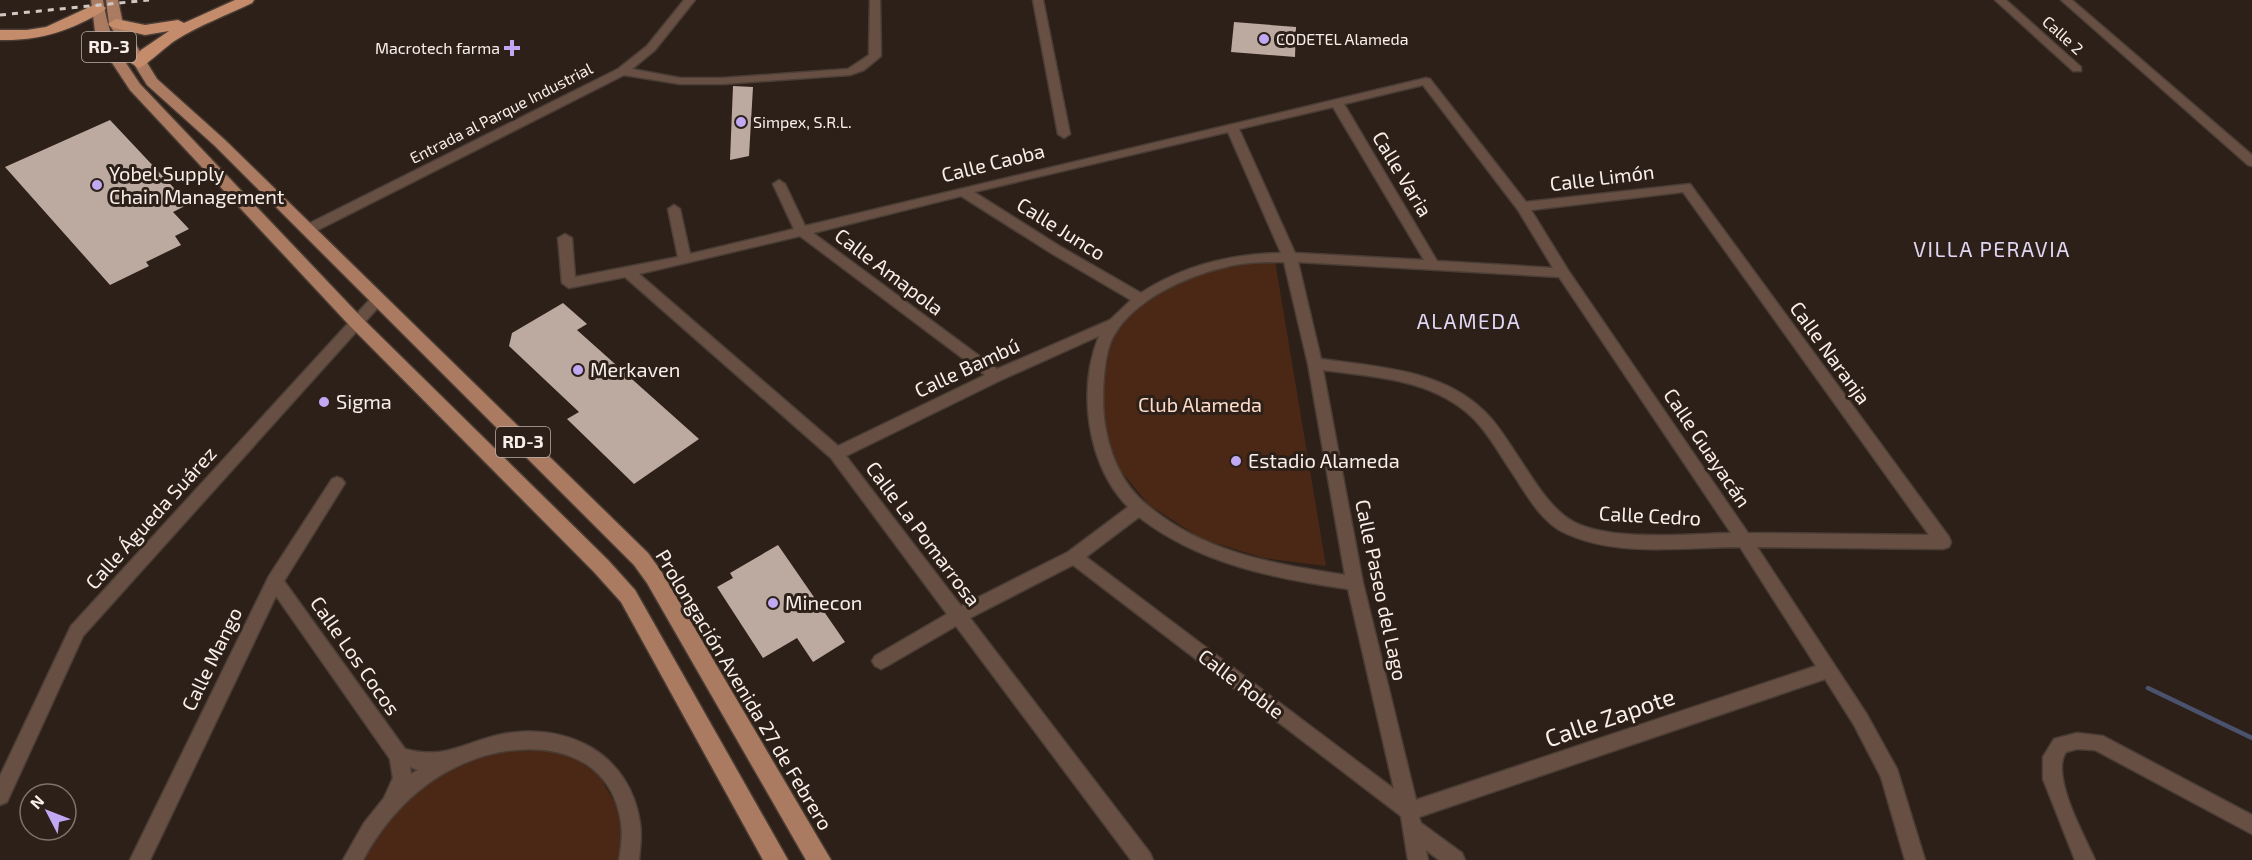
<svg xmlns="http://www.w3.org/2000/svg" width="2252" height="860" font-family="'Exo 2',sans-serif">
	<style>
		.green { fill: #4b2815 }
		.lines { fill: none; stroke-linecap: round; stroke-linejoin: round }
		.stream { stroke: #4b526d; stroke-width: 4.5 }
		.building { fill: #bcaaa1 }
		.minor-casing { stroke: #4a3d35; stroke-width: 3 }
		.major-casing { stroke: #4a3d35; stroke-width: 3 }
		.highway-casing { stroke: #4a3d35; stroke-width: 3 }
		.minor { fill: #675043; fill-rule: evenodd }
		.major { fill: #ab7b61; fill-rule: evenodd }
		.highway { fill: #c58c6c; fill-rule: evenodd }
		.rail { stroke: #d2c7c2; stroke-width: 3; stroke-dasharray: 6 6; stroke-linecap: butt }
		.poi-dot { fill: #c1a8f3; stroke: #2d2018; stroke-width: 2 }
		.labels { text-anchor: middle; stroke-width: 6; stroke-linejoin: round; paint-order: stroke }
		.far-street-label { font-size: 16px; fill: #f9efea; stroke: #2d2018 }
		.far-poi-label { font-size: 16px; fill: #f9efea; stroke: #2d2018; text-anchor: start }
		.shield { fill: #2d2018; stroke: #bcb1ab; stroke-width: 1.5 }
		.shield-label { font-size: 18px; font-weight: bold; fill: #f9efea }
		.street-label { font-size: 20px; fill: #f9efea; stroke: #2d2018 }
		.poi-label { font-size: 20px; fill: #f9efea; stroke: #2d2018; text-anchor: start }
		.park-label { font-size: 20px; fill: #fedbca; stroke: #2d2018 }
		.neighbourhood-label { font-size: 21px; letter-spacing: 1.5px; fill: #e0d7f4; stroke: #2d2018 }
		.near-street-label { font-size: 24px; fill: #f9efea; stroke: #2d2018 }
	</style>
	<rect width="100%" height="100%" fill="#2d2018"/>
	<path class="green" d="M1275,261L1326,566L1263,558L1202,539L1149,505L1116,465L1100,409L1111,338L1143,301L1192,277L1231,265Z
		M528,747L568,754L599,775L617,807L622,833L618,860H361C387,811 431,774 482,755C496,750 513,750 528,747Z"/>
	<g class="lines">
		<path class="stream" d="M2148,688L2252,738"/>
	</g>
	<path class="building" d="M1234,22L1296,27L1295,57L1231,52Z
		M733,86L753,87L749,156L730,160Z
		M110,120L189,204L173,212L189,229L175,236L181,245L146,262L149,266L110,285L5,167Z
		M563,303L587,324L577,330L699,439L634,484L567,419L579,412L509,346L512,333Z
		M778,545L845,642L813,662L797,638L763,658L717,587L733,578L730,573Z"/>
	<g class="lines">
		<g class="minor-casing">
			<path id="minor" d="M684,0H695L655,50L632,69L680,78H723L848,69L869,55L870,0H880L881,56L864,70L850,75L723,84H680L624,75L312,233H302L300,230L302,227L618,69L647,46Z
				M1033,0H1043L1070,134L1064,138L1058,134Z
				M1995,0H2006L2081,67V71H2073Z
				M2061,0H2072L2252,155V166L2248,165Z
				M1426,78L1430,79L1526,202L1690,184L1949,537L1951,542L1949,547L1943,549L1757,547L1866,713L1897,769L1925,860H1905L1881,777L1854,725L1825,679L1419,817L1421,823L1462,853L1465,860H1439L1426,850L1428,860H1408L1401,816L1073,565L970,618L1150,853L1153,860H1131L956,626L887,666L881,669L875,666L872,661L875,656L947,614L831,458L625,277L569,288L562,283L558,238L565,234L572,238L575,277L678,257L668,209L674,205L680,209L690,254L794,229L773,184L779,180L785,184L805,226ZM1423,85L1518,210L1553,268L1437,261L1344,104ZM1333,107L1424,260L1295,253L1239,129ZM1228,132L1281,253C1231,254 1184,265 1141,293L1061,247L974,192ZM1683,192L1929,535L1748,533L1568,270L1531,210ZM961,196L1051,253L1131,300L1110,320L997,369L813,233ZM800,236L985,375L838,446L639,274ZM1284,262L1308,364L1345,575C1274,564 1204,553 1147,505C1121,484 1108,451 1104,418C1102,397 1103,356 1113,337C1133,300 1186,276 1226,267C1245,262 1265,262 1284,262ZM1298,262L1559,277L1731,533C1688,534 1609,542 1572,521C1548,507 1532,477 1517,455C1507,440 1497,423 1484,411C1441,369 1377,367 1321,359ZM1099,336C1077,390 1087,465 1128,507L1068,552L961,606L846,456L1001,380ZM1323,370C1376,377 1433,379 1473,418C1489,434 1500,455 1513,474C1526,494 1541,521 1563,532C1616,558 1683,547 1740,547L1816,666L1416,800L1363,583ZM1139,517C1200,564 1273,578 1348,589L1394,789L1086,557Z
				M378,294L385,299L383,302L83,636L7,802L0,805V776L71,626L373,296Z
				M337,477L342,479L345,483L284,581L405,749C446,760 464,742 503,734C568,722 630,754 640,823C642,835 640,848 639,860H619C621,848 623,835 621,823C610,740 517,736 456,767C416,786 384,821 363,860H343L364,823L384,798L393,778L390,759L276,596L150,860H130L269,576L332,479ZM410,767L418,770L411,774Z
				M2077,733L2103,736L2252,815V834L2095,750L2077,749L2066,752C2050,775 2084,835 2095,860H2075L2043,779V757L2054,739Z"/>
		</g>
		<g class="major-casing">
			<path id="major" d="M91,0H103C110,41 118,51 140,84L363,319L608,560L635,590L788,860H763L621,602L594,572L351,327L130,90L101,46L95,31Z
				M106,0H118L123,24L157,79L225,140L648,553L661,571L831,860H806L647,583L634,565L215,146L147,85L109,24Z"/>
		</g>
		<g class="highway-casing">
			<path id="highway" d="M235,0H254L252,3C227,15 200,25 176,40C166,46 146,66 139,68L131,63L141,50L169,31L145,35L111,27L108,24L116,19L145,25L178,20L184,23Z
				M98,3L106,8L103,11C71,31 38,41 0,40V30H27L46,27Z"/>
		</g>
		<use href="#minor" class="minor"/>
		<use href="#major" class="major"/>
		<use href="#highway" class="highway"/>
		<path class="rail" d="M0,15L149,0"/>
	</g>
	<g class="poi-dot">
		<circle cx="1264" cy="39" r="6"/>
		<path d="M509 39h6v6h6v6h-6v6h-6v-6h-6v-6h6z"/>
		<circle cx="741" cy="122" r="6"/>
		<circle cx="97" cy="185" r="6"/>
		<circle cx="578" cy="370" r="6"/>
		<circle cx="324" cy="402" r="6"/>
		<circle cx="1236" cy="461" r="6"/>
		<circle cx="773" cy="603" r="6"/>
	</g>
	<g class="labels">
		<g class="far-street-label">
			<text transform="translate(2063 35) rotate(42)" y="6">Calle 2</text>
			<text transform="translate(501 113) rotate(-27)" y="6">Entrada al Parque Industrial</text>
		</g>
		<g class="far-poi-label">
			<text x="1276" y="45">CODETEL Alameda</text>
			<text x="500" y="54" text-anchor="end">Macrotech farma</text>
			<text x="753" y="128">Simpex, S.R.L.</text>
		</g>
		<g class="shield">
			<rect x="82" y="32" width="54" height="30" rx="4.5"/>
			<rect x="496" y="427" width="54" height="30" rx="4.5"/>
		</g>
		<g class="shield-label">
			<text x="109" y="53">RD-3</text>
			<text x="523" y="448">RD-3</text>
		</g>
		<g class="street-label">
			<text transform="translate(993 163) rotate(-14)" y="7">Calle Caoba</text>
			<text transform="translate(1402 174) rotate(59)" y="7">Calle Varia</text>
			<text transform="translate(1602 178) rotate(-7)" y="7">Calle Limón</text>
			<text transform="translate(1061 229) rotate(32)" y="7">Calle Junco</text>
			<text transform="translate(889 272) rotate(37)" y="7">Calle Amapola</text>
			<text transform="translate(1830 353) rotate(54)" y="7">Calle Naranja</text>
			<text transform="translate(967 368) rotate(-25)" y="7">Calle Bambú</text>
			<text transform="translate(1707 448) rotate(56)" y="7">Calle Guayacán</text>
			<text transform="translate(1650 516) rotate(3)" y="7">Calle Cedro</text>
			<text transform="translate(151 518) rotate(-48)" y="7">Calle Águeda Suárez</text>
			<text transform="translate(923 534) rotate(53)" y="7">Calle La Pomarrosa</text>
			<text transform="translate(1381 590) rotate(78)" y="7">Calle Paseo del Lago</text>
			<text transform="translate(355 656) rotate(55)" y="7">Calle Los Cocos</text>
			<text transform="translate(212 659) rotate(-64)" y="7">Calle Mango</text>
			<text transform="translate(1241 684) rotate(37)" y="7">Calle Roble</text>
			<text transform="translate(744 690) rotate(59)" y="7">Prolongación Avenida 27 de Febrero</text>
		</g>
		<g class="poi-label">
			<text x="109" y="181">Yobel Supply<tspan x="109" dy="23">Chain Management</tspan></text>
			<text x="590" y="377">Merkaven</text>
			<text x="336" y="409">Sigma</text>
			<text x="1248" y="468">Estadio Alameda</text>
			<text x="785" y="610">Minecon</text>
		</g>
		<g class="park-label">
			<text x="1200" y="412">Club Alameda</text>
		</g>
		<g class="neighbourhood-label">
			<text x="1992" y="257">VILLA PERAVIA</text>
			<text x="1469" y="329">ALAMEDA</text>
		</g>
		<g class="near-street-label">
			<text transform="translate(1610 718) rotate(-19)" y="8">Calle Zapote</text>
		</g>
	</g>
	<g transform="translate(48 812) rotate(312)"><circle r="28" fill="#2d2018" stroke="#7f736c" stroke-width="1.5"/>
	<path d="M0-4.5L10 22L0 15L-10 22Z" fill="#c1a8f3"/>
	<text y="-9" font-size="16" font-weight="bold" text-anchor="middle" fill="#f9efea">N</text>
	</g>
</svg>
